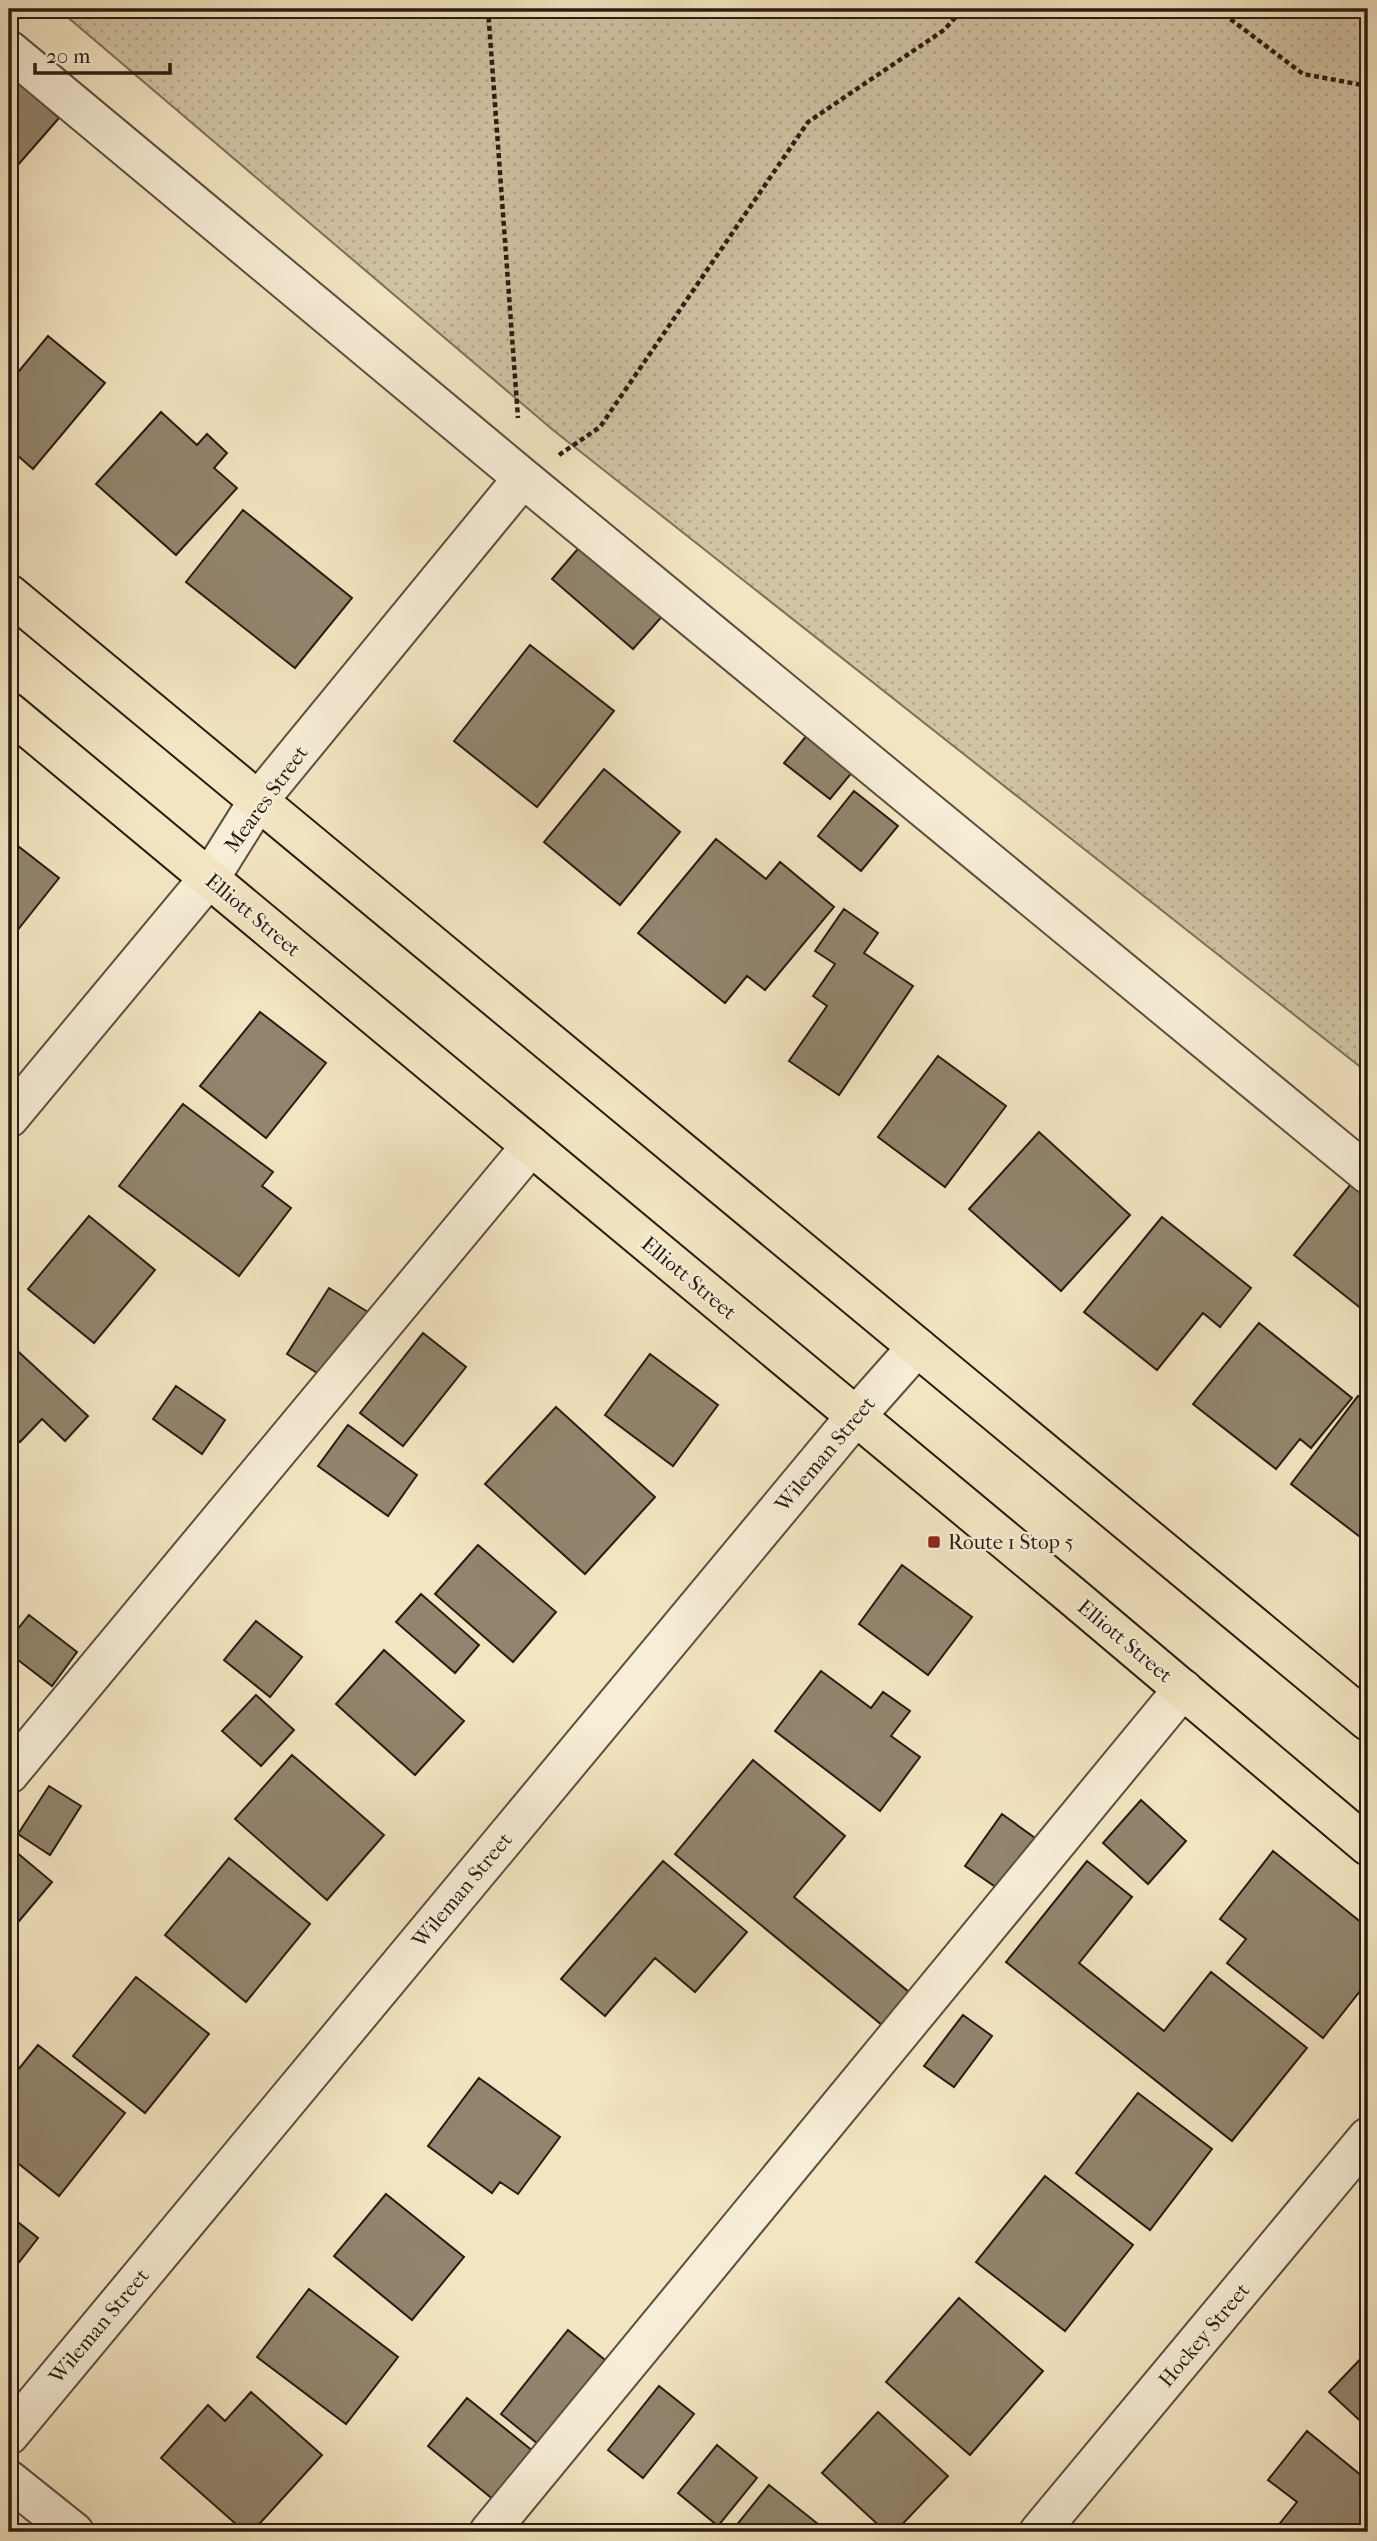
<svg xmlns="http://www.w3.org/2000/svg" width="1377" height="2541" font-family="'IM FELL French Canon',serif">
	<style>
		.grass { fill: url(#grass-dots); stroke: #7d705b; stroke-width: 2 }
		.building { fill: #92856e; stroke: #291c12; stroke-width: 2 }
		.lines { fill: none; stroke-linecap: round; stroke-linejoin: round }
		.minor-casing { stroke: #5c4e3e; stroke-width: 42 }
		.major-casing { stroke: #291c12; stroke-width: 42 }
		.path { stroke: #291c12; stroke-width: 4.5; stroke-dasharray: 5 3.5; stroke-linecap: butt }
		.minor { stroke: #f7eed7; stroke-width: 38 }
		.major { stroke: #f3e5c2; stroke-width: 38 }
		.poi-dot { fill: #8f2418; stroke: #f7eed7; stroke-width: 2.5 }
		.labels { text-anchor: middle; stroke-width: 5; stroke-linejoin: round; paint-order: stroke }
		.street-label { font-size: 21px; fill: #291c12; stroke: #f7eed7 }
		.poi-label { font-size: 21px; fill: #291c12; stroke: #f7eed7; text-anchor: start }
	</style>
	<defs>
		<pattern id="grass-dots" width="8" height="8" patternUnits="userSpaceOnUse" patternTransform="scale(1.75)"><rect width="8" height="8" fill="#d1c3a4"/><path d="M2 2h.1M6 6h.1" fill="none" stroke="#b3a78c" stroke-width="1.8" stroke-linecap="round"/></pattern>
	</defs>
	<rect width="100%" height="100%" fill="#f3e5c2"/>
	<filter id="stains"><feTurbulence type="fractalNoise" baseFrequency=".00286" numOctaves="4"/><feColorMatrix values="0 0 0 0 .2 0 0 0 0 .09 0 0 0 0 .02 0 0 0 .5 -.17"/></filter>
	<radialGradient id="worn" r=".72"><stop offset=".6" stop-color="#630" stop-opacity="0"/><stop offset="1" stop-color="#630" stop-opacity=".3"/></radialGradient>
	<path class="grass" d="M58,9H1368V1073L553,430Z"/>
	<path class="building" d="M9,74L59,118L17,166L9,159Z
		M48,336L105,383L33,469L9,448V383Z
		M161,412L197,445L207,434L227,453L214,468L237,488L176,555L96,484Z
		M243,510L352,598L295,668L186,582Z
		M583,543L665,613L633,649L552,579Z
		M530,645L614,711L537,807L454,741Z
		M808,734L854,770L830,799L784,763Z
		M604,769L680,832L620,905L544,842Z
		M854,791L898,826L861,871L818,836Z
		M9,839L59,878L9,941Z
		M716,839L766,879L780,862L834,907L765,990L747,976L725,1003L638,933Z
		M844,909L878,933L864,953L913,986L839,1095L789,1061L827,1006L813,996L835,964L815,951Z
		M260,1012L326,1063L266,1138L200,1086Z
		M938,1056L1006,1106L945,1187L878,1137Z
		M183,1104L273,1172L262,1186L291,1208L239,1276L119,1186Z
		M1039,1132L1130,1215L1061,1291L969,1209Z
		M1351,1184L1368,1197V1314L1294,1255Z
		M89,1216L155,1270L94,1343L28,1289Z
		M1162,1217L1251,1288L1220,1327L1203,1313L1157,1370L1084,1312Z
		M329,1288L368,1312L325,1378L287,1354Z
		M1259,1323L1352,1398L1311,1448L1300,1439L1276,1469L1193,1404Z
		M423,1333L466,1367L403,1446L360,1413Z
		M9,1343L88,1416L65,1441L42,1419L20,1442L9,1432Z
		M650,1354L718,1405L673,1466L605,1415Z
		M176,1386L225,1420L202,1454L153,1419Z
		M1358,1396L1368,1404V1543L1291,1484Z
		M556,1407L655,1497L585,1574L485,1484Z
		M348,1425L417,1475L388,1516L318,1466Z
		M478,1545L556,1612L513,1662L435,1594Z
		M902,1565L972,1617L928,1675L859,1624Z
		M421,1594L479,1645L455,1673L396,1622Z
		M29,1615L77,1652L52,1686L9,1653V1640Z
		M256,1621L302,1657L270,1697L224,1660Z
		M384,1650L464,1721L415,1775L336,1704Z
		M821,1671L871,1708L883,1692L910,1711L891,1736L920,1757L880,1811L775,1731Z
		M256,1695L294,1730L261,1766L222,1731Z
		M292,1755L384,1835L327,1900L235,1819Z
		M753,1760L845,1836L794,1897L915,1997L888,2030L675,1854Z
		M49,1786L81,1806L50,1855L18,1834Z
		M1141,1800L1186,1841L1148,1884L1103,1843Z
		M1002,1814L1042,1843L1006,1894L965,1866Z
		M9,1846L52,1882L9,1933Z
		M1273,1851L1368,1928V1981L1323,2038L1227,1963L1246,1939L1220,1919Z
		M229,1858L310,1924L246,2002L165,1935Z
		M663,1861L747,1932L695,1992L655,1958L605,2016L561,1979Z
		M1087,1861L1132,1897L1079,1963L1164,2031L1211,1972L1307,2048L1232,2141L1006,1962Z
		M136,1977L209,2034L145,2113L73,2056Z
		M963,2015L992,2036L954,2087L924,2066Z
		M38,2045L125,2113L59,2196L9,2156V2081Z
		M479,2078L560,2137L518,2194L500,2182L492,2193L428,2146Z
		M1138,2093L1212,2149L1150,2230L1076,2173Z
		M1045,2176L1133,2245L1065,2331L976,2262Z
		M386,2194L464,2257L412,2320L334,2256Z
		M9,2215L38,2238L9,2275Z
		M309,2289L398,2357L346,2424L257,2357Z
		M959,2298L1043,2371L970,2455L886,2382Z
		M568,2330L610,2364L543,2448L501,2414Z
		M1368,2351V2428L1329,2392Z
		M659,2386L694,2414L643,2478L608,2450Z
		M251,2392L322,2455L252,2532H245L161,2458L208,2405L225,2421Z
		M467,2398L534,2452L494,2500L428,2446Z
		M878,2412L948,2476L895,2532H886L822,2473Z
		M1307,2431L1368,2481V2532H1273L1297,2502L1268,2480Z
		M717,2445L757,2478L718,2526L678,2493Z
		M769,2485L828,2532H731Z"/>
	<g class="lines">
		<g class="minor-casing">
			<path id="minor" d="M9,50L523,478L1368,1174
				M9,1118L213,873L258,801L523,478
				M9,1774L531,1146
				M9,2435L856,1416L917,1347
				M9,2480L74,2532
				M489,2532L1183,1689
				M1039,2532L1368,2137"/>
		</g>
		<g class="major-casing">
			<path id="major" d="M9,594L1368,1721
				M9,712L1071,1595L1368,1846"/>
		</g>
		<path class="path" d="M488,9L518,418
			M1217,9L1303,74L1368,86
			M559,455L600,427L808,122L944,30L963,9"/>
		<use href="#minor" class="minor"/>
		<use href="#major" class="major"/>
	</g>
	<rect class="poi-dot" x="927" y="1535" width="14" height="14" rx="3.5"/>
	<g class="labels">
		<g class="street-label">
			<text transform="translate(266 799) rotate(-54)" y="7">Meares Street</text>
			<text transform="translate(253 915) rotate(40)" y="7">Elliott Street</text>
			<text transform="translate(689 1278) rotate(40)" y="7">Elliott Street</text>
			<text transform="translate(825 1454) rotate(-50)" y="7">Wileman Street</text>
			<text transform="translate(1125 1641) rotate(40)" y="7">Elliott Street</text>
			<text transform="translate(462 1890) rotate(-50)" y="7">Wileman Street</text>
			<text transform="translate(99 2326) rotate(-50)" y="7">Wileman Street</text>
			<text transform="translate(1204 2335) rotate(-50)" y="7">Hockey Street</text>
		</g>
		<g class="poi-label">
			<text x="948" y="1549">Route 1 Stop 5</text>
		</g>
	</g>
	<rect width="1377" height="2541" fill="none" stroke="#f3e5c2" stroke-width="35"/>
	<rect x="10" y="10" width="1356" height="2520" fill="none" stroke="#291c12" stroke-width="3.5"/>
	<rect x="18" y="18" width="1342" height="2506" fill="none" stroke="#291c12" stroke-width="2"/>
	<path d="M35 63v10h135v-10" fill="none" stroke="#291c12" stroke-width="3.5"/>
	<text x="46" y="63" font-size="21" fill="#291c12" stroke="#f7eed7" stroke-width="5" paint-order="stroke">20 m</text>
	<rect width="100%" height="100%" filter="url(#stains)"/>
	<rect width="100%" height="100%" fill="url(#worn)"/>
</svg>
